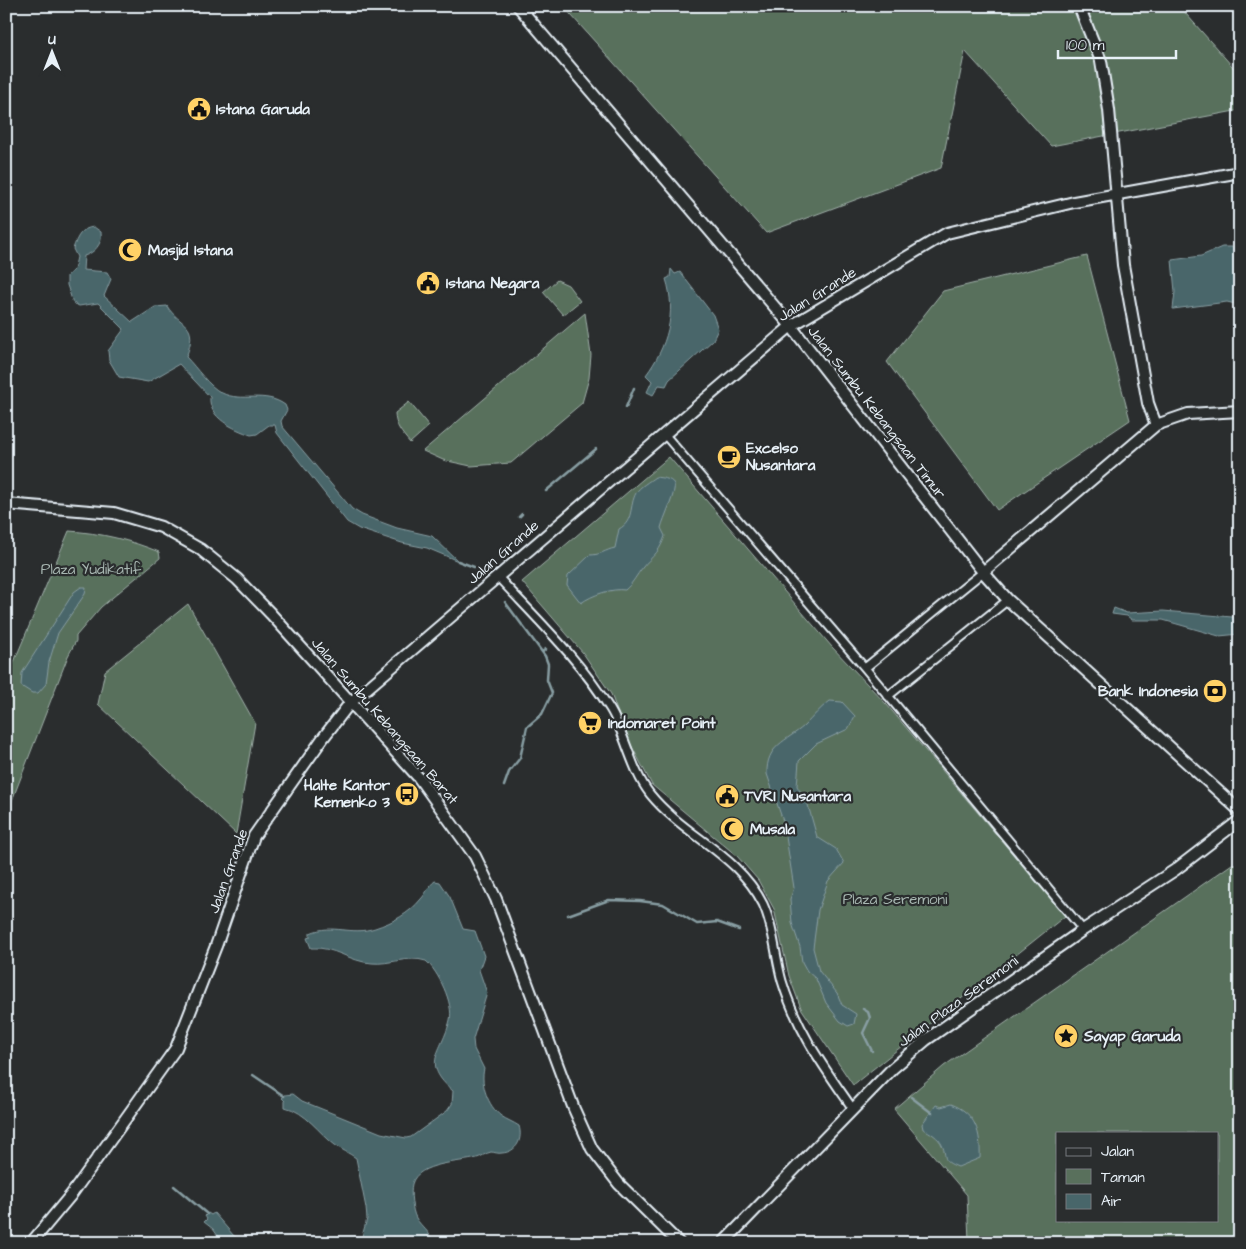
<svg xmlns="http://www.w3.org/2000/svg" width="1246" height="1249" font-family="'Architects Daughter',sans-serif">
	<style>
		.green { fill: #59705c; stroke: #a0b0aa; fill-rule: evenodd }
		.water { fill: #48666a; stroke: #889ea3 }
		.lines { fill: none; stroke-linecap: round; stroke-linejoin: round }
		.stream { stroke: #889ea3; stroke-width: 2.5 }
		.street-casing { stroke: #e8f1f8; stroke-width: 11 }
		.secondary-casing { stroke: #e8f1f8; stroke-width: 14 }
		.street { stroke: #2a2d2e; stroke-width: 7 }
		.secondary { stroke: #2a2d2e; stroke-width: 10 }
		.labels { text-anchor: middle; stroke-width: 4.5; stroke-linejoin: round; paint-order: stroke }
		.poi-label { font-size: 15px; font-weight: bold; fill: #e8f1f8; stroke: #2a2d2e; text-anchor: start }
		.street-label { font-size: 15px; fill: #e8f1f8; stroke: #2a2d2e }
		.park-label { font-size: 15px; fill: #a8b7b2; stroke: #2a2d2e }
	</style>
	<rect width="100%" height="100%" fill="#2a2d2e"/>
	<filter id="ink" filterUnits="userSpaceOnUse"><feTurbulence type="fractalNoise" baseFrequency=".02" numOctaves="2"/><feDisplacementMap in="SourceGraphic" scale="10" xChannelSelector="R" yChannelSelector="G"/><feConvolveMatrix kernelMatrix="1 2 1 2 8 2 1 2 1" color-interpolation-filters="sRGB"/></filter>
	<g filter="url(#ink)">
		<path class="green" d="M563,6H1179L1240,75V110L1051,146L965,51L941,168L766,233Z
			M1087,256L1130,420L997,510L887,362L943,291Z
			M557,280L568,285L580,301L563,315L543,292Z
			M585,313L591,355L589,378L582,403L511,463L471,466L443,460L423,451Z
			M409,402L429,426L410,443C402,433 395,426 395,413Z
			M669,457L832,647L887,705L1065,916L853,1085L801,1008L789,976L774,909L758,880L737,856L652,785L626,735L611,694L583,653L522,582Z
			M69,531C101,533 130,540 159,552L160,558L101,607L76,636V641L68,656L6,816V681Z
			M188,604L255,723L236,834L98,704L105,671Z
			M1232,864H1240V1243L969,1241L967,1195L894,1109L944,1066ZM1057,1133H1217V1220H1057Z"/>
		<path class="water" d="M94,227L101,232C103,244 94,253 84,256L83,270L107,272L111,279L104,296L132,322L155,307L167,306C180,327 200,322 186,357C197,368 208,386 222,393C242,403 264,390 285,405L287,410L281,421L282,426L352,509L362,515L397,528L432,536L458,561L427,548L402,543L359,529L347,522L277,433L275,425H269L257,434L251,435C234,429 208,418 210,397L179,364L148,382L119,377L109,360L108,351L124,329L98,303L79,306L73,303L67,285V276L74,270L77,257L73,249C77,237 81,228 94,227Z
			M1222,247H1232L1240,251V305L1227,302L1173,309L1175,292L1172,260L1201,256Z
			M671,269L675,274L680,272L713,315L718,329L713,340L669,380L666,386L659,385L653,395L647,392L652,381L646,375C667,347 677,313 666,279L670,277Z
			M655,477C661,478 671,478 674,484C677,491 663,519 661,528L665,536C657,558 651,555 640,571C635,578 632,584 625,590C612,588 592,595 581,603L567,585L568,576L590,555C601,555 605,550 615,548L619,529C634,521 629,506 636,493C639,487 650,481 655,477Z
			M81,587H86L85,594L58,633L49,662L46,684L38,693H32L21,686L22,673L74,592Z
			M1114,608L1127,613L1163,611L1232,617L1240,615V634L1219,636L1163,620H1132L1127,616L1112,614Z
			M830,701L842,702L855,716L848,729L816,744L799,761L797,786L808,805L817,837L836,849L844,863L828,881L818,910L813,948L819,971L837,993L842,1005L856,1014L854,1024L848,1026L840,1021L826,1003L816,979L807,971L802,962L800,947L792,923L790,899L794,888L784,824L767,774C766,745 787,741 804,726C813,717 820,708 830,701Z
			M435,881L440,882L450,897L463,929L475,931L484,956L479,970L487,993L473,1039L474,1049L484,1069C480,1084 488,1106 501,1116C507,1120 513,1122 519,1126C523,1139 517,1152 502,1153C498,1154 494,1152 491,1152C486,1153 481,1157 477,1158C459,1163 418,1162 412,1184C410,1192 412,1211 416,1218C421,1227 431,1232 433,1243H405L402,1239L393,1237L386,1243H360L367,1219L366,1208L356,1158C349,1153 342,1150 335,1145C319,1133 306,1112 285,1107V1101L282,1098L285,1095L293,1094L302,1101L381,1133L406,1138L411,1137L447,1111L452,1104L453,1091C420,1063 442,1053 450,1020C454,1004 438,971 426,961C407,955 390,965 372,963C350,962 334,946 311,948L307,938L310,937V933C333,923 351,936 375,928C393,922 409,914 421,899C426,894 429,885 435,881Z
			M951,1104C976,1113 981,1133 980,1158L958,1167C940,1160 948,1158 942,1145C939,1138 930,1132 923,1129L922,1124L936,1105L941,1107Z
			M208,1213L211,1215L214,1213L234,1236L246,1243H223L213,1229L204,1222L207,1219L205,1216Z"/>
		<g class="lines">
			<path class="stream" d="M626,407L634,388
				M546,491L596,449
				M519,517L522,514
				M458,561L474,567
				M542,652L546,649
				M504,786L509,772L520,758L527,727L542,714L552,693L547,680L548,664L545,656L505,602
				M568,915L609,900L640,901L663,904L697,924L717,922L739,930
				M863,1009L868,1012L870,1018L863,1033L872,1051
				M253,1075L284,1096
				M911,1097L932,1113
				M174,1186L207,1214"/>
			<g class="street-casing">
				<path id="street" d="M665,435L865,668L1083,930
					M498,577C537,619 580,660 610,709C626,735 631,770 650,794C684,836 738,854 763,904C774,928 775,956 782,981C797,1031 824,1067 853,1109
					M865,668L983,572
					M888,696L1008,600"/>
			</g>
			<g class="secondary-casing">
				<path id="secondary" d="M518,6L791,326L983,572L1008,600L1240,811
					M1079,6L1101,61L1109,110L1123,265L1148,403L1156,425
					M6,504L114,513L161,527L200,549L237,579L271,614L419,778L475,856L496,899L574,1109L592,1149L619,1184L679,1243
					M983,572L1156,425L1188,414L1240,411
					M31,1243L71,1195L176,1048L216,946L254,836L323,738L350,703L791,326L947,233L1074,202L1240,172
					M723,1243L892,1069L926,1040L1083,930L1175,870L1240,820"/>
			</g>
			<use href="#street" class="street"/>
			<use href="#secondary" class="secondary"/>
		</g>
	</g>
	<defs>
		<g id="civic-disc" transform="scale(1.25)"><circle r="9.5" fill="#ffd166" stroke="#2a2d2e"/><path d="M-.6-6.5H3V-4.5H.6V-3L4-1V1h2V6H-6V1h2V-1L-.6-3ZM-1.2 2.5V6h2.4V2.5Z" fill="#111"/></g>
		<g id="mosque-disc" transform="scale(1.25)"><circle r="9.5" fill="#ffd166" stroke="#2a2d2e"/><path d="M3.5-4.9A6 6 0 1 0 3.5 4.9A5 5 0 1 1 3.5-4.9Z" fill="#111"/></g>
		<g id="cafe-disc" transform="scale(1.25)"><circle r="9.5" fill="#ffd166" stroke="#2a2d2e"/><path d="M-5.5-4.5H6V0H3Q3 3.5 0 3.5H-2.5Q-5.5 3.5-5.5 0ZM3-3.2v2h1.7v-2ZM-6 4.5H4V6H-6Z" fill="#111"/></g>
		<g id="bank-disc" transform="scale(1.25)"><circle r="9.5" fill="#ffd166" stroke="#2a2d2e"/><path d="M-6-4H6V4H-6ZM0-2.3a2.3 2.3 0 1 0 0 4.6a2.3 2.3 0 1 0 0-4.6Z" fill="#111"/></g>
		<g id="supermarket-disc" transform="scale(1.25)"><circle r="9.5" fill="#ffd166" stroke="#2a2d2e"/><path d="M-6-5.5h2.5l.6 2H6L4.5 2H-2.5L-4.4-4H-6ZM-1.5 3.2a1.3 1.3 0 1 0 .1 0ZM3 3.2a1.3 1.3 0 1 0 .1 0Z" fill="#111"/></g>
		<g id="bus-disc" transform="scale(1.25)"><circle r="9.5" fill="#ffd166" stroke="#2a2d2e"/><path d="M-5-6H5V4H4V6H2V4H-2V6H-4V4H-5ZM-3.5-4V0h7V-4ZM-3.5 1.2v1.5H-2V1.2ZM2 1.2v1.5H3.5V1.2Z" fill="#111"/></g>
		<g id="sight-disc" transform="scale(1.25)"><circle r="9.5" fill="#ffd166" stroke="#2a2d2e"/><path d="M0-6L1.8-2.2L6-1.7L2.9 1.2L3.7 5.4L0 3.3L-3.7 5.4L-2.9 1.2L-6-1.7L-1.8-2.2Z" fill="#111"/></g>
	</defs>
	<g fill-rule="evenodd">
		<use href="#civic-disc" x="199" y="109"/>
		<use href="#mosque-disc" x="130" y="250"/>
		<use href="#civic-disc" x="428" y="283"/>
		<use href="#cafe-disc" x="729" y="457"/>
		<use href="#bank-disc" x="1215" y="691"/>
		<use href="#supermarket-disc" x="590" y="723"/>
		<use href="#bus-disc" x="407" y="794"/>
		<use href="#civic-disc" x="727" y="796"/>
		<use href="#mosque-disc" x="732" y="829"/>
		<use href="#sight-disc" x="1066" y="1036"/>
	</g>
	<g class="labels">
		<g class="poi-label">
			<text x="216" y="114">Istana Garuda</text>
			<text x="148" y="255">Masjid Istana</text>
			<text x="446" y="288">Istana Negara</text>
			<text x="746" y="453">Excelso<tspan x="746" dy="17">Nusantara</tspan></text>
			<text x="1198" y="696" text-anchor="end">Bank Indonesia</text>
			<text x="608" y="728">Indomaret Point</text>
			<text x="390" y="790" text-anchor="end">Halte Kantor<tspan x="390" dy="17">Kemenko 3</tspan></text>
			<text x="744" y="801">TVRI Nusantara</text>
			<text x="750" y="834">Musala</text>
			<text x="1084" y="1041">Sayap Garuda</text>
		</g>
		<g class="street-label">
			<text transform="translate(817 294) rotate(-32)" y="5">Jalan Grande</text>
			<text transform="translate(877 412) rotate(52)" y="5">Jalan Sumbu Kebangsaan Timur</text>
			<text transform="translate(503 552) rotate(-41)" y="5">Jalan Grande</text>
			<text transform="translate(385 721) rotate(49)" y="5">Jalan Sumbu Kebangsaan Barat</text>
			<text transform="translate(228 871) rotate(-70)" y="5">Jalan Grande</text>
			<text transform="translate(958 1001) rotate(-36)" y="5">Jalan Plaza Seremoni</text>
		</g>
		<g class="park-label">
			<text x="91" y="574">Plaza Yudikatif</text>
			<text x="895" y="904">Plaza Seremoni</text>
		</g>
	</g>
	<rect width="1246" height="1249" fill="none" stroke="#2a2d2e" stroke-width="25"/>
	<rect x="12" y="12" width="1221" height="1224" fill="none" stroke="#e8f1f8" stroke-width="2" filter="url(#ink)"/>
	<rect x="1056" y="1132" width="162" height="90" fill="#2a2d2e" stroke="#767b7f"/>
	<rect x="1066" y="1148" width="25" height="8" fill="#2a2d2e" stroke="#767b7f"/>
	<text x="1101" y="1156" font-size="15" fill="#e8f1f8">Jalan</text>
	<rect x="1066" y="1169" width="25" height="15" fill="#59705c" stroke="#767b7f"/>
	<text x="1101" y="1182" font-size="15" fill="#e8f1f8">Taman</text>
	<rect x="1066" y="1194" width="25" height="15" fill="#48666a" stroke="#767b7f"/>
	<text x="1101" y="1206" font-size="15" fill="#e8f1f8">Air</text>
	<g transform="translate(52 52)" stroke="#2a2d2e" stroke-width="4" paint-order="stroke">
	<path d="M0-4L9 19L0 12L-9 19Z" fill="#e8f1f8"/>
	<text y="-8" font-size="14" font-weight="bold" text-anchor="middle" fill="#e8f1f8">U</text>
	</g>
	<path d="M1058 50v8h118v-8" fill="none" stroke="#e8f1f8" stroke-width="2.5"/>
	<text x="1066" y="50" font-size="15" fill="#e8f1f8" stroke="#2a2d2e" stroke-width="4" paint-order="stroke">100 m</text>
</svg>
